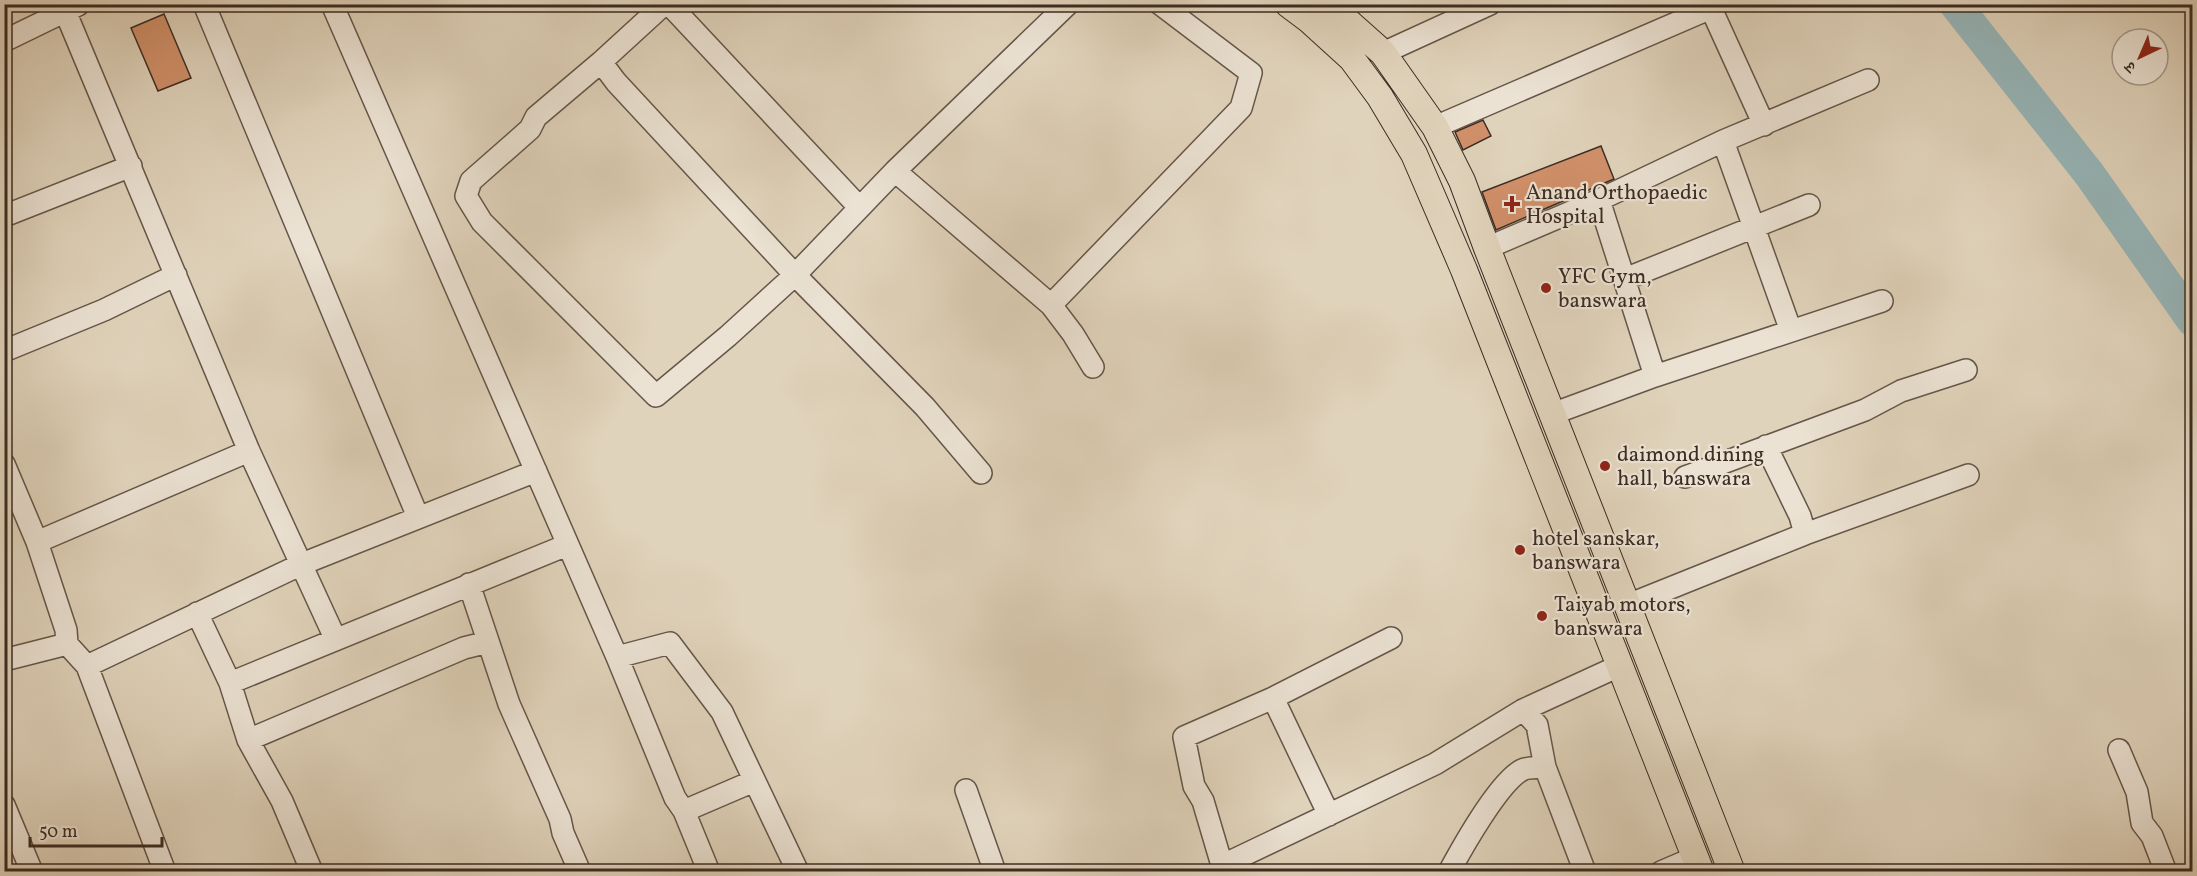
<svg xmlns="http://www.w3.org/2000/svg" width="2197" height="876" font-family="Vollkorn,'Noto Serif Devanagari',serif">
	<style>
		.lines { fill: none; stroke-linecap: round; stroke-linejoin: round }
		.river { stroke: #97b6b9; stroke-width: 32 }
		.building { fill: #d1906a; stroke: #3c2c23; stroke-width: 1.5 }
		.minor-casing { stroke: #655649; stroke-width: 24 }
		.major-casing { stroke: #3c2c23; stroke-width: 28 }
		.minor { stroke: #ebe2d3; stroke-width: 21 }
		.major { stroke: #e0d3bb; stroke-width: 26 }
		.poi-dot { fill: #8f2418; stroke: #ebe2d3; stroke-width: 2 }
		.labels { text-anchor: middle; stroke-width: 4.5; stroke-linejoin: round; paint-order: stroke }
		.poi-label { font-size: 21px; fill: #3c2c23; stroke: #ebe2d3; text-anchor: start }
	</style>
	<rect width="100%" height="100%" fill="#e0d3bb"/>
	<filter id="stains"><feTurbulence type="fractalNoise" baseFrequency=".00333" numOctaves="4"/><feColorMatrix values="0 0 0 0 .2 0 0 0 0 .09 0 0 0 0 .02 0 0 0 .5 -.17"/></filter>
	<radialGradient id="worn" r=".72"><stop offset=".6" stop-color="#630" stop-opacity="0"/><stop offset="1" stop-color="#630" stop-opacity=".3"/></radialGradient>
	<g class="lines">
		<path class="river" d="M1955,4L2090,175L2192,320"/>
	</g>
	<path class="building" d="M164,14L191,78L158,91L131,28Z
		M1483,120L1491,136L1463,150L1455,132Z
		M1601,146L1614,179L1496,230L1482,192Z"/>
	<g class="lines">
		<g class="minor-casing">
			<path id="minor" d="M204,4L418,517
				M332,4L617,657L675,798L684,811L709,872
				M669,4L660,8L601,62L536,117L530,129L471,181L466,196L482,222L656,396L728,336L795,275L895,171L1068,4
				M669,4L859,207
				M1709,4L1764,125
				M65,11L249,451L335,638
				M4,41L78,5
				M1383,53L1490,4
				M601,62L616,82L795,275L925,407L981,473
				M1435,127L1711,8
				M1723,141L1791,331
				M895,171L1051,305L1073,334L1093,367
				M1599,200L1655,376
				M4,216L131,166
				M1487,248L1599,200L1723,141L1868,80
				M1625,279L1809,205
				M1051,305L1241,108L1251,73L1160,4
				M4,351L104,310L176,275
				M1552,414L1655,376L1882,301
				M1766,446L1800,516L1805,534
				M4,464L37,542L66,630L67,644
				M1685,477L1865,410L1901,391L1966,370
				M37,542L249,451
				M469,584L509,704L560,819L563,833L580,872
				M1628,605L1805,534L1968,475
				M197,613L230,683L248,740L282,801L312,872
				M617,657L670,643L722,712L798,872
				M4,660L67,644L87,666L165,872
				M87,666L302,564L536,471
				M230,683L567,545
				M1273,698L1329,815
				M1523,710L1537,725L1545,767L1585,872
				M248,740L464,648L488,642
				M2119,750L2137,792L2142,823L2152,836L2166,872
				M966,790L995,872
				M4,805L32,872
				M684,811L754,781
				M1221,866L1435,764L1523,710L1621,665
				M1224,872L1203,801L1194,786L1184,737L1273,698L1391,638
				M1449,872C1462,848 1499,782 1522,770C1527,767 1538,768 1545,767
				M1661,872L1696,857"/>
		</g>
		<g class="major-casing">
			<path id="major" d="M1288,4L1308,19L1352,59L1380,97L1414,154L1464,270L1701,872
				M1328,4L1383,53L1435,127L1462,181L1487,248L1732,872"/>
		</g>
		<use href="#minor" class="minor"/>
		<use href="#major" class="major"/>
	</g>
	<g class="poi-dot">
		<path d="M1509 195h6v6h6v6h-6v6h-6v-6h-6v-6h6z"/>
		<circle cx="1546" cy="288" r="6"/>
		<circle cx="1605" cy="466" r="6"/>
		<circle cx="1520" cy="550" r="6"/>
		<circle cx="1542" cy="616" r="6"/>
	</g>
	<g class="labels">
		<g class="poi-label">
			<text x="1526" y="199">Anand Orthopaedic<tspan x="1526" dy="24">Hospital</tspan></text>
			<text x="1558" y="283">YFC Gym,<tspan x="1558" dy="24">banswara</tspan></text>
			<text x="1617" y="461">daimond dining<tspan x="1617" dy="24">hall, banswara</tspan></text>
			<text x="1532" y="545">hotel sanskar,<tspan x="1532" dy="24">banswara</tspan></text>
			<text x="1554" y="611">Taiyab motors,<tspan x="1554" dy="24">banswara</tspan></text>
		</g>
	</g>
	<rect width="2197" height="876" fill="none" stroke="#e0d3bb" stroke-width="24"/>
	<rect x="6" y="6" width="2185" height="864" fill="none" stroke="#3c2c23" stroke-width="3"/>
	<rect x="12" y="12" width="2173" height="852" fill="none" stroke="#3c2c23" stroke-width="1.5"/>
	<g transform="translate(2140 57) rotate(224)"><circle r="28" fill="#ebe2d3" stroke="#a5998d" stroke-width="1.5"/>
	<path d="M0-4.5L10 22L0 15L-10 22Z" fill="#8f2418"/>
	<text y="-9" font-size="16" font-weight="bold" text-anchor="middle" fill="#3c2c23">उ</text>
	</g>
	<path d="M30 837v9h132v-9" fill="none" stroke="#3c2c23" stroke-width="3"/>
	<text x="39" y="837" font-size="18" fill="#3c2c23" stroke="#ebe2d3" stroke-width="4.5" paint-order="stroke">50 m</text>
	<rect width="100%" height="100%" filter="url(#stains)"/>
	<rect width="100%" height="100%" fill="url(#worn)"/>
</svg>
